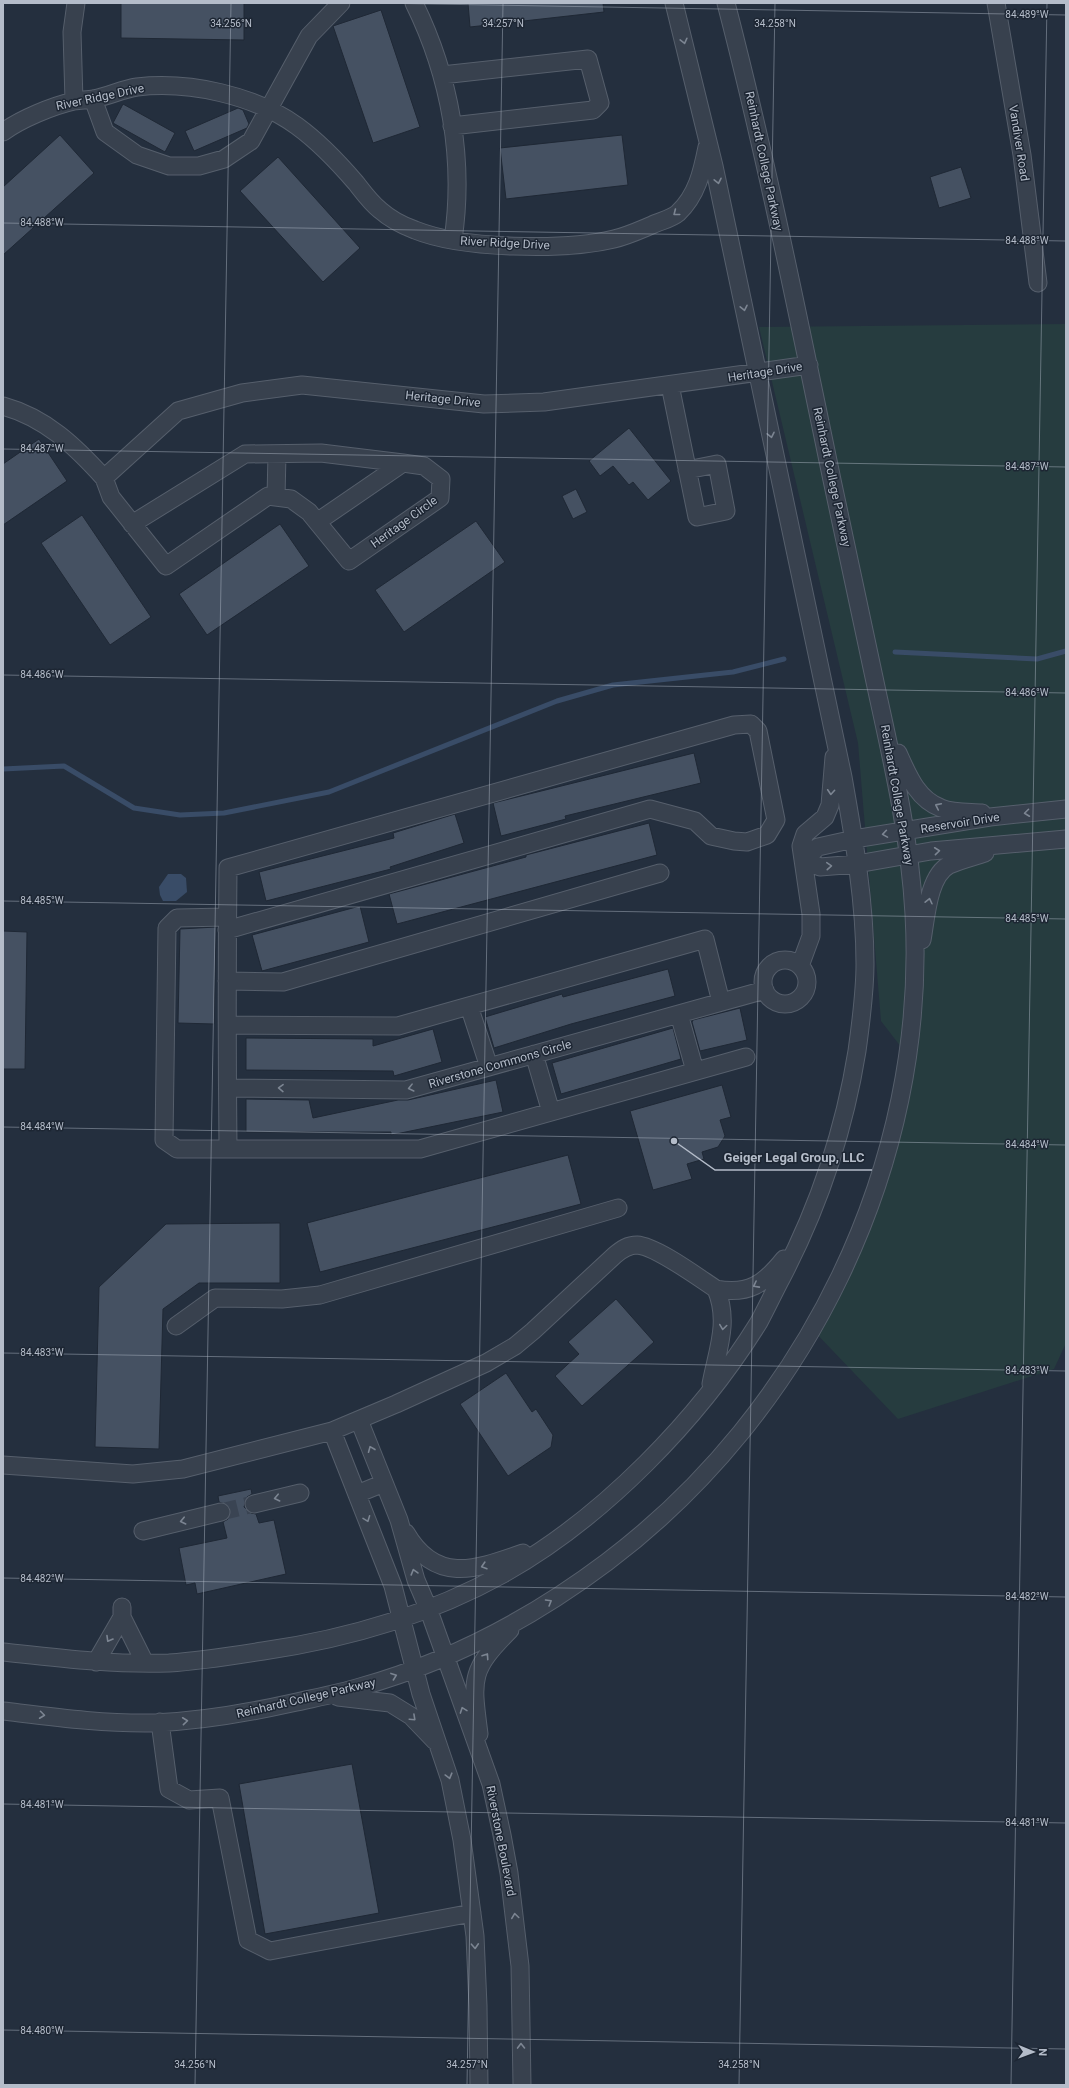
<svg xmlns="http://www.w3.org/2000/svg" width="1069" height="2088" font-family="Roboto,sans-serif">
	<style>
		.green { fill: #263c3f }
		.water { fill: #394c67 }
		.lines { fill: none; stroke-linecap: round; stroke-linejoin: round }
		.stream { stroke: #394c67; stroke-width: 5 }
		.building { fill: #455162; stroke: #1f2835 }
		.minor-tunnel { stroke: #3a4453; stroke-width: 17; stroke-dasharray: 17 8; stroke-linecap: butt }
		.minor-casing { stroke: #565f6c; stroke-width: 19 }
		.minor { stroke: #38414e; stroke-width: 17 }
		.oneway { stroke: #7c8592 }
		.ticks { fill: none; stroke: #b4bcc9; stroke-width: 1; stroke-opacity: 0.45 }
		.labels { text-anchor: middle; stroke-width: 3; stroke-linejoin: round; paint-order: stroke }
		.street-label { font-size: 12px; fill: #b4bcc9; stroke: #1d2633 }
		.ticks-label { font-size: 10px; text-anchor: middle; fill: #b4bcc9; stroke: #1d2633; stroke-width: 3; stroke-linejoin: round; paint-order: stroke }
		.leader { fill: none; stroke: #b4bcc9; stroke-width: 1.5 }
		.callout-dot { fill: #b4bcc9; stroke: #1d2633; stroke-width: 1.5 }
		.callout-label { font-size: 13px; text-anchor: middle; font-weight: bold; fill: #b4bcc9; stroke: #1d2633; stroke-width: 3; stroke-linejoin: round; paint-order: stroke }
	</style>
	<rect width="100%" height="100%" fill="#242f3e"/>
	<path class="green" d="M1066,324V1343L1054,1369L898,1419L811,1328L880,1181L908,1056L881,1021L858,743L759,327Z"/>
	<path class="water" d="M168,874H181L186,878L187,892L176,901H163L160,895L159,887Z"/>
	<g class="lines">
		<path class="stream" d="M895,652L1037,659L1066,651
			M3,769L64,766L134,808L180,815L224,813L329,792L557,701L613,685L733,672L784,659"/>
	</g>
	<path class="building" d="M121,3H244V40L121,38Z
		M468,3H603L604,12L470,27Z
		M381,10L420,127L373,143L333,26Z
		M123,104L175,133L165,152L113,123Z
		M238,108L243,110L249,124L247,128L194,151L185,131Z
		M60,135L94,173L3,255V187Z
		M622,135L628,185L506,199L500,148Z
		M278,157L360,248L323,282L240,191Z
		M961,167L971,198L939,208L930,177Z
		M629,428L671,481L648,500L633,482L629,485L613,466L600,476L589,461Z
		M39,439L67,481L3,525V464Z
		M576,489L587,512L573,519L562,496Z
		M82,515L151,617L110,645L41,543Z
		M476,521L505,562L404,632L375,590Z
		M280,524L309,566L207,635L179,594Z
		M694,753L701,783L565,816L566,819L501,836L493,803Z
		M455,814L464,843L390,867L391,869L266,901L259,872L394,838L393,833Z
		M649,823L657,855L397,924L389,894L526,857V855Z
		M360,906L369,942L262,971L252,935Z
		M216,927L214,1024L178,1023L180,929Z
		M3,931L27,932L25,1069H3Z
		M668,969L675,996L571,1024L494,1048L485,1017L562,994L563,997Z
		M740,1008L747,1040L700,1051L692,1022L693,1020Z
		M673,1028L681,1059L561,1094L552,1063Z
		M433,1029L442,1062L394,1076L393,1071L246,1070V1038L373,1039V1046Z
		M496,1080L503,1112L391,1135V1132H246V1099L309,1100L313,1118L398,1100H408Z
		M722,1085L731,1117L720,1120L725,1136L718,1147L702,1152L704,1159L687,1164L692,1179L653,1190L630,1111Z
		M568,1155L581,1204L320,1272L307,1223Z
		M280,1223V1283H199L163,1309L159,1449L95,1447L99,1287L166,1224Z
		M616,1299L654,1342L582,1406L555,1376L579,1354L568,1342Z
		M506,1373L532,1412L536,1409L553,1435L551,1447L508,1476L460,1404Z
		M251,1489L252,1494L247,1497L244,1507L251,1513L256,1514L259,1523L274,1520L286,1574L197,1594L195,1583L186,1585L179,1548L227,1538L223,1522L228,1519L231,1510L228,1505L219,1502L218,1496Z
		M352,1764L379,1913L265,1934L239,1784Z"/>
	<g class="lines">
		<path class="minor-tunnel" d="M221,1512L254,1504"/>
		<g class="minor-casing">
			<path id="minor" d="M414,3C450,76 465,159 453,240
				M996,3L1022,155L1038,283
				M442,75L588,59L600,103L593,110L452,126
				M93,99L105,132L137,155L169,166H199L224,159L251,141L309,36L341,3
				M74,101L72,32L76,3
				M3,132C21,119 52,106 74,101C80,100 87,100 94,99C109,96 123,89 137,87C189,81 254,95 297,126C319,142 338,162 356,183C363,192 371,203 380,210C389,218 404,226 415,230C462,249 564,251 614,239C627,236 640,230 652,225C660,221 671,219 678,213C697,195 702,172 707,147
				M670,385L697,517L726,511L717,464L687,470
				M3,406C46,418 75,446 104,478
				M276,497L277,454
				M317,522L403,463
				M132,524L245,454L321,453L403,463L424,466L441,479L440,498L349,561L309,512L291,499L268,496L166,566L111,497L104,478L178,411L242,393L302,385L484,404L544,402L809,365
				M898,753C908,775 917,799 941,808C953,813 969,812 982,813
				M1066,809L990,817L854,839L818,847L804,860L820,867L857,864L931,851L1066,839
				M227,917L177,918L167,928L164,1140L177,1149H420L746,1057
				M227,930L650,809L695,821L711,836L734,841L747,842L767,835L776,820L758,731L751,724L734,725L228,868C227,961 227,1055 228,1148
				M922,940C926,919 928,876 949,865C960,860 973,857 985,853
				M763 982a22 22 0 1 1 44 0a22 22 0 1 1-44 0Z
				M800,966L811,936V914L801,846L805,834L825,817L830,805L834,757
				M227,981L283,982L660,873
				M469,1006L489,1067
				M679,1014L695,1071
				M228,1025L398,1026L705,939L721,1002
				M534,1054L551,1112
				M228,1088L406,1090L765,990
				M176,1326L215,1298L282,1299L320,1295L618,1208
				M711,1384C717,1351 730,1322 716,1289
				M359,1420L399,1520L416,1580L428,1608L491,1784L502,1835L509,1873L520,1966L522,2085
				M332,1431L393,1586L421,1694L450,1780L462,1840L475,1936L478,2006L479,2085
				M3,1465L133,1474L183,1469L332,1431L396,1404L486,1363L515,1346L533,1331L615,1255C622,1249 628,1245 637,1245C656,1246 699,1278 716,1289C749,1295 764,1284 784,1259
				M357,1494L384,1483
				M254,1504L300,1493
				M143,1531L221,1512
				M406,1533C436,1585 477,1569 523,1553
				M122,1617L145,1663
				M3,1652C58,1658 113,1665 169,1663C201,1661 232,1656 263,1651C346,1639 429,1615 503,1574C603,1518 699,1419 759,1322C767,1307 774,1292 782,1277C820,1204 844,1132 857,1051C861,1022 865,993 865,964C865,902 854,839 843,777L714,166L674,3
				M96,1662L122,1617V1607
				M338,1697L390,1703L411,1716L435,1741
				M3,1711C53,1717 103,1724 154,1723C200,1721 247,1713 292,1703C314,1698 337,1694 360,1687C449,1662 534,1617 607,1562C806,1412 928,1164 914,914C910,840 894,769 878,696C863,624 848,552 832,480C799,321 767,161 726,3
				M160,1722L169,1789L189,1800L220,1798L248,1940L270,1951L472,1913
				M479,1734C472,1679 469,1671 510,1630"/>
		</g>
		<use href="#minor" class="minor"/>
	</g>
	<defs><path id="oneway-chevron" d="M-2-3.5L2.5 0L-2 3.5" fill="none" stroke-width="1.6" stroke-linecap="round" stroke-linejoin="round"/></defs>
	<g class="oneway">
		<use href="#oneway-chevron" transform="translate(684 41) rotate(76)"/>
		<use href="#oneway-chevron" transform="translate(718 181) rotate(78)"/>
		<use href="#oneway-chevron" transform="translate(676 213) rotate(142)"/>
		<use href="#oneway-chevron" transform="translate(744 308) rotate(78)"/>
		<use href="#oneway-chevron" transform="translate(771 435) rotate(78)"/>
		<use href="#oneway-chevron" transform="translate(831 792) rotate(94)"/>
		<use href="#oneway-chevron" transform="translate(938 806) rotate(-154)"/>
		<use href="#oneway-chevron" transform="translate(1027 813) rotate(173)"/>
		<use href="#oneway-chevron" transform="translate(885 834) rotate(171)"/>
		<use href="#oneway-chevron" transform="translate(937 851) rotate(-6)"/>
		<use href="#oneway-chevron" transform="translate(829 866) rotate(-4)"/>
		<use href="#oneway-chevron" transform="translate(929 901) rotate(-77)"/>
		<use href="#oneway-chevron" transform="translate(281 1088) rotate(-179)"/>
		<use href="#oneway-chevron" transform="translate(411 1088) rotate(166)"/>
		<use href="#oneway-chevron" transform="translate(756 1285) rotate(152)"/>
		<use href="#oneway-chevron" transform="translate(723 1327) rotate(98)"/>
		<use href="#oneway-chevron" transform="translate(371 1449) rotate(-112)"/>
		<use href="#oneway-chevron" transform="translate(277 1498) rotate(167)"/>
		<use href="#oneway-chevron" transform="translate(367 1519) rotate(69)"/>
		<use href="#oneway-chevron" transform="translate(183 1521) rotate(167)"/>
		<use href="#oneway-chevron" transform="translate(484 1566) rotate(163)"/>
		<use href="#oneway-chevron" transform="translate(414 1572) rotate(-106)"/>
		<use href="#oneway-chevron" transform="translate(549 1602) rotate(-31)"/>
		<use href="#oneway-chevron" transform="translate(109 1639) rotate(120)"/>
		<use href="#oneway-chevron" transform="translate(486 1656) rotate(-56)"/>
		<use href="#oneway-chevron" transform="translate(394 1676) rotate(-20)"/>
		<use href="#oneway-chevron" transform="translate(463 1710) rotate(-110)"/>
		<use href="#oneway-chevron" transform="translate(42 1715) rotate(7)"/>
		<use href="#oneway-chevron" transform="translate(413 1718) rotate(43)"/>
		<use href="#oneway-chevron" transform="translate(185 1721) rotate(-6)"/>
		<use href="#oneway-chevron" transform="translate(449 1776) rotate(75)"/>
		<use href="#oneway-chevron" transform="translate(515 1916) rotate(-98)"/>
		<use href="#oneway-chevron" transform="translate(475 1946) rotate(87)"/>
		<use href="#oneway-chevron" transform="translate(521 2046) rotate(-91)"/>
	</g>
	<path class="ticks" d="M373,3L1066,15M3,223L1066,241M3,449L1066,467M3,675L1066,693M3,901L1066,919M3,1127L1066,1145M3,1353L1066,1371M3,1578L1066,1597M3,1804L1066,1823M3,2030L1066,2049M195,2085L231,3M467,2085L503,3M739,2085L775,3M1011,2085L1047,3"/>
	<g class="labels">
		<g class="street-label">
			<text transform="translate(100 97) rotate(-12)" y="4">River Ridge Drive</text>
			<text transform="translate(1019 143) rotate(81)" y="4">Vandiver Road</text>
			<text transform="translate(764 161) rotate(78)" y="4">Reinhardt College Parkway</text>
			<text transform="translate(505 243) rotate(3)" y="4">River Ridge Drive</text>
			<text transform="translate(765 372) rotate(-9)" y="4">Heritage Drive</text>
			<text transform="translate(443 399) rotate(6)" y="4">Heritage Drive</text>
			<text transform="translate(832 477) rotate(78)" y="4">Reinhardt College Parkway</text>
			<text transform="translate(404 522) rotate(-36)" y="4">Heritage Circle</text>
			<text transform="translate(897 795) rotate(80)" y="4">Reinhardt College Parkway</text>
			<text transform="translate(960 823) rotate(-9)" y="4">Reservoir Drive</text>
			<text transform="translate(500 1064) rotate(-16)" y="4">Riverstone Commons Circle</text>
			<text transform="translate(306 1698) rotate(-13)" y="4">Reinhardt College Parkway</text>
			<text transform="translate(501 1841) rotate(79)" y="4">Riverstone Boulevard</text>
		</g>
	</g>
	<g class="ticks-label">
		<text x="1027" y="18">84.489°W</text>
		<text x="231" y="27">34.256°N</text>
		<text x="503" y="27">34.257°N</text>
		<text x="775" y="27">34.258°N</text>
		<text x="42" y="226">84.488°W</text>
		<text x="1027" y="244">84.488°W</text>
		<text x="42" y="452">84.487°W</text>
		<text x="1027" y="470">84.487°W</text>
		<text x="42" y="678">84.486°W</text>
		<text x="1027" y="696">84.486°W</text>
		<text x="42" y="904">84.485°W</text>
		<text x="1027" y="922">84.485°W</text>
		<text x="42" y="1130">84.484°W</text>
		<text x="1027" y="1148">84.484°W</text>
		<text x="42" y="1356">84.483°W</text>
		<text x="1027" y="1374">84.483°W</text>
		<text x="42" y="1582">84.482°W</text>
		<text x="1027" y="1600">84.482°W</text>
		<text x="42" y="1808">84.481°W</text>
		<text x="1027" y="1826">84.481°W</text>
		<text x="42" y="2034">84.480°W</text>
		<text x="195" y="2068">34.256°N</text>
		<text x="467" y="2068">34.257°N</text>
		<text x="739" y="2068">34.258°N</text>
	</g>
	<path class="leader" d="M674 1141L715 1170H872"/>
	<circle class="callout-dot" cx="674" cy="1141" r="4"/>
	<g class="callout-label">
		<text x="794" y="1162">Geiger Legal Group, LLC</text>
	</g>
	<rect width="1069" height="2088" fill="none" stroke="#b4bcc9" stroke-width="8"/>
	<g transform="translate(1033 2052) rotate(91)" stroke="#1d2633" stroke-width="3" paint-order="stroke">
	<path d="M0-3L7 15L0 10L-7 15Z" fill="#b4bcc9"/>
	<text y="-6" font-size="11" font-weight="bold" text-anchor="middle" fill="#b4bcc9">N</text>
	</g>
</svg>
